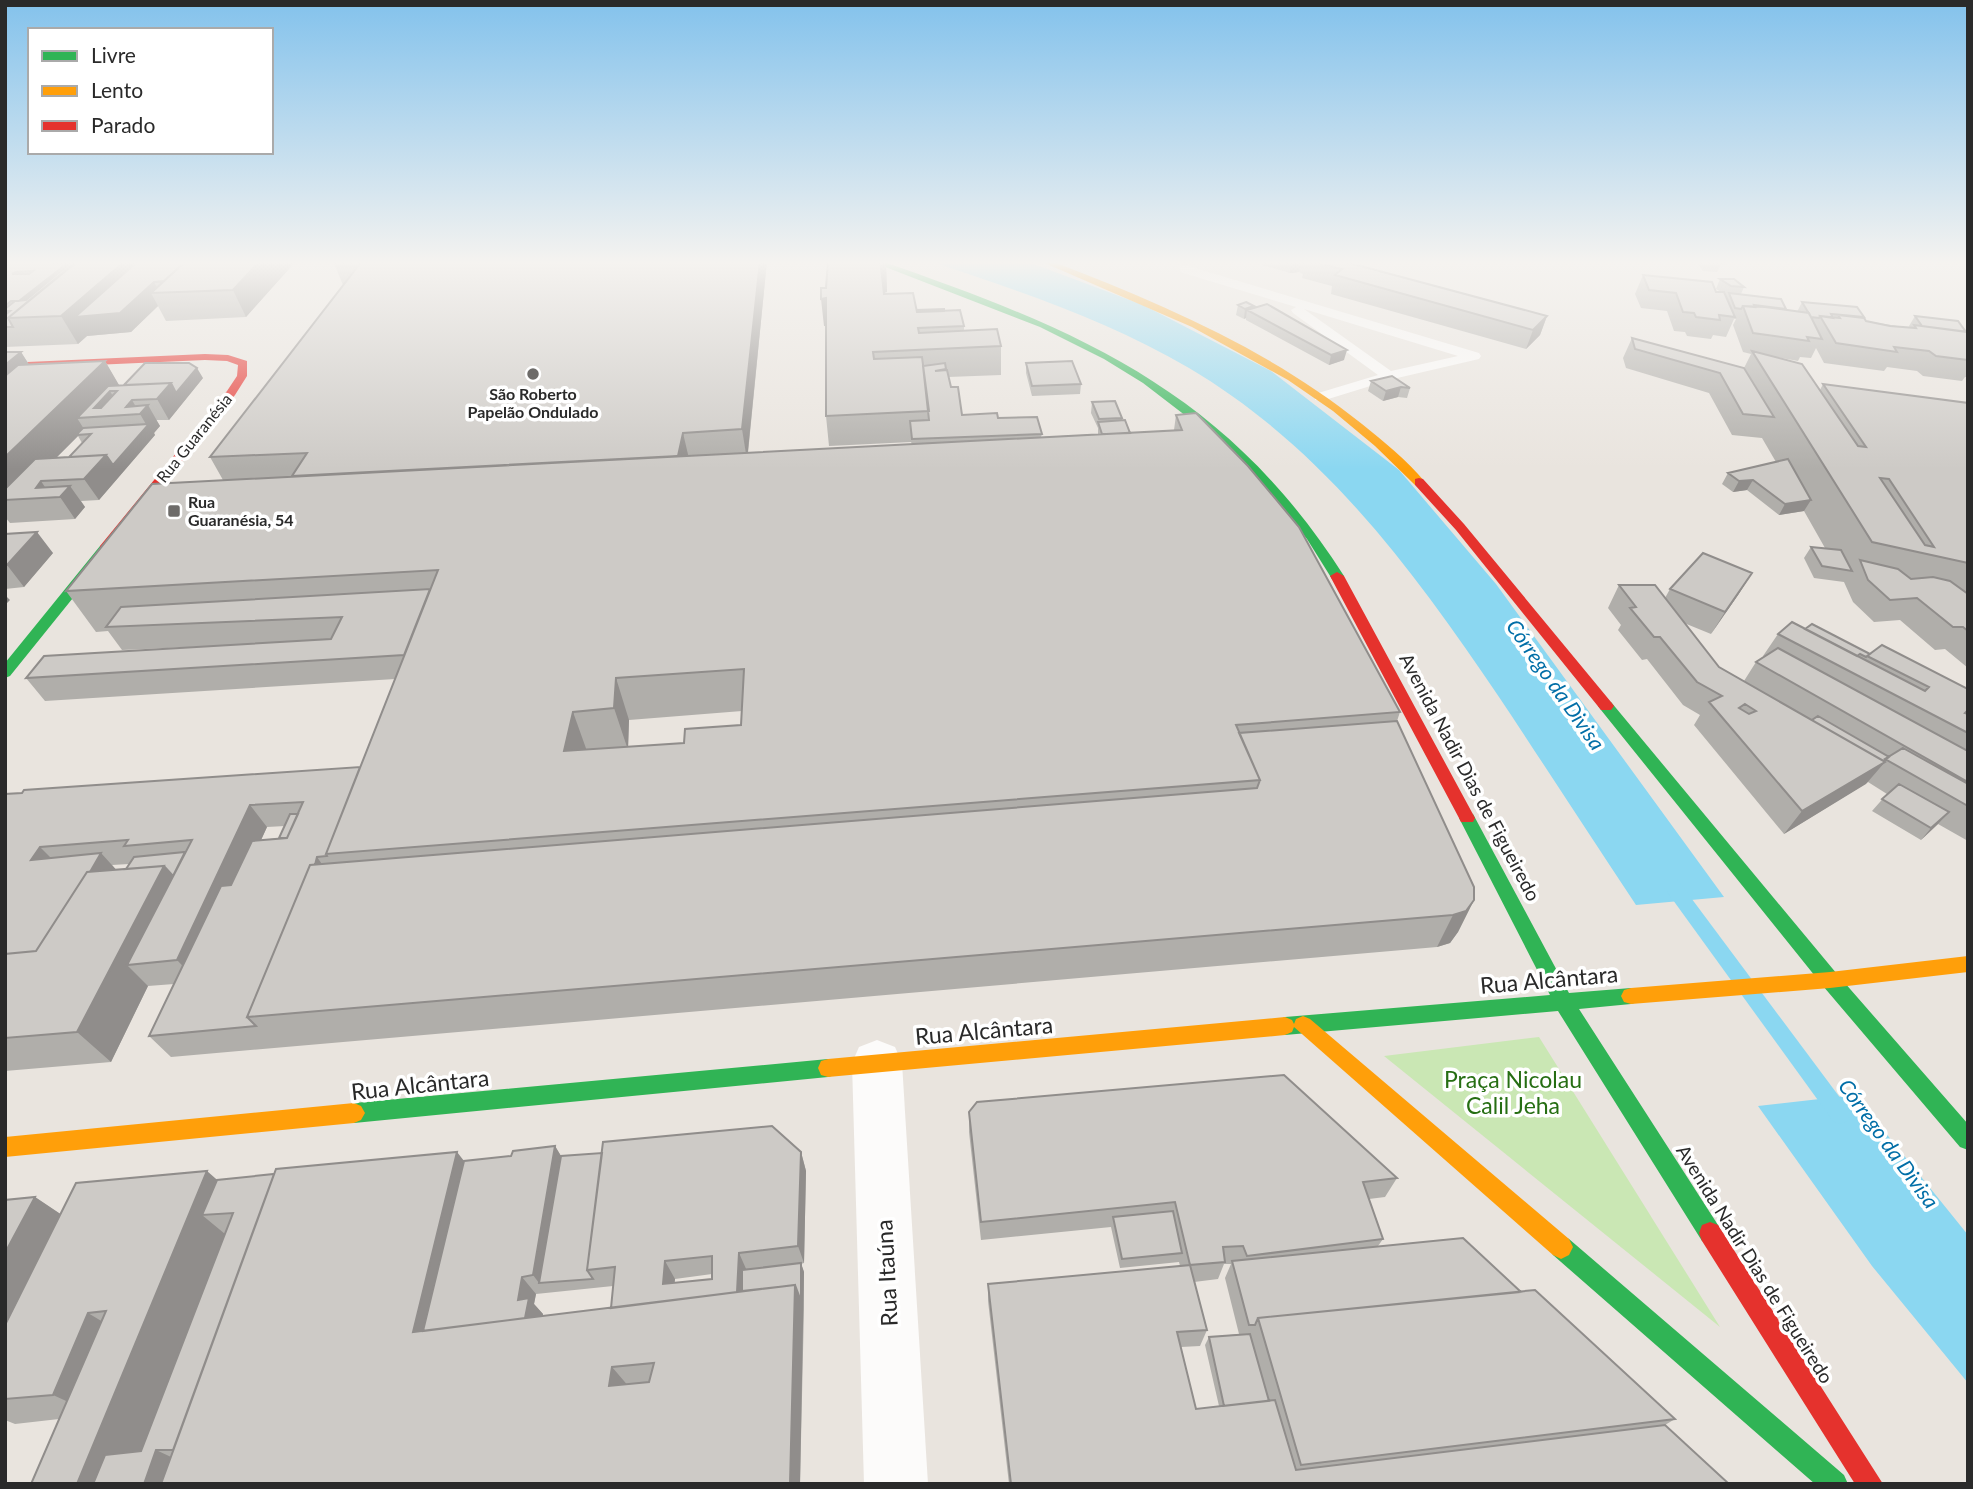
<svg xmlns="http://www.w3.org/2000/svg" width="1973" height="1489" font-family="Lato,sans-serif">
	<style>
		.green { fill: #cae7b4 }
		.water { fill: #8bd7f1 }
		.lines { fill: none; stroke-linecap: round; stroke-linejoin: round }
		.stream { fill: #8bd7f1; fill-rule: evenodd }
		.lane { fill: #fcfbfa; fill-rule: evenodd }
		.street { fill: #fcfbfa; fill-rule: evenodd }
		.fast { fill: #30b455; fill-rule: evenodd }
		.slow { fill: #ff9f0a; fill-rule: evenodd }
		.jam { fill: #e5322d; fill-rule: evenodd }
		.wall { fill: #b0aeaa; fill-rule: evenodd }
		.shaded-wall { fill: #908d8b }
		.building { fill: #cdcac6; stroke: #908d8b; stroke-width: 2; fill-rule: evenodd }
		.poi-dot { fill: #6d6b69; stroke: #fff; stroke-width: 2.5 }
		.labels { text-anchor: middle; stroke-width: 7; stroke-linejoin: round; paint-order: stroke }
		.far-poi-label { font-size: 16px; font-weight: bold; fill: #2a2a2a; stroke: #fff }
		.far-street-label { font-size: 16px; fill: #2a2a2a; stroke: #fff }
		.street-label { font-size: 19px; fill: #2a2a2a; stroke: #fff }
		.water-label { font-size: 21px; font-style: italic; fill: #016ea7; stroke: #fff }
		.near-street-label { font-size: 23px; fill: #2a2a2a; stroke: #fff }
		.near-park-label { font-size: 23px; fill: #266e13; stroke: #fff }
	</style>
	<rect width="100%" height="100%" fill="#e9e4de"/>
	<path class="green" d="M1539,1037L1720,1327L1384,1056Z"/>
	<path class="water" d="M930,261H1026L1143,305L1271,371L1399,470L1496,584L1724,897L1636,905C1590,836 1545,766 1499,697C1413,570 1324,448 1189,368C1107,320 1019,291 930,261Z
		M1855,1095L1968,1235V1383L1872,1266L1758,1106Z"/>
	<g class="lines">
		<path class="stream" d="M1671,877L1677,879L1847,1107L1851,1114L1847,1121L1840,1124L1833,1121L1665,889L1662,884L1665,879Z"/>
		<path class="lane" d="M1180,266H1188L1479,353L1481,356L1479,359L1393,379L1325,400H1315V394L1378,375L1293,313L1291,310L1296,307L1180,272ZM1304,309L1458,356L1391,371Z"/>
		<path class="street" d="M877,1040L895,1047L902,1063L928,1484H864L852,1063L859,1047Z"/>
		<path class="fast" d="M870,261H881C1080,330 1226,391 1344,576L1337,580L1332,579L1307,539L1250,470L1216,439L1143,383L1104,359L1040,327Z
			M105,545L110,546V552L10,676L5,678V663L100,546Z
			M1606,701L1611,702L1837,974L1968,1124V1150L1960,1147L1823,986L1601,710L1598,706L1601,702Z
			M1467,812L1473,814L1569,993L1631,988L1638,990L1641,996L1638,1002L1631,1004L1579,1009L1718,1225L1721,1233L1718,1241L1710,1244L1702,1241L1558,1011L1285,1035L1278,1032L1275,1026L1278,1020L1285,1017L1550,995L1459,818L1461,814Z
			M828,1059L835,1061L838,1068L835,1075L828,1077L354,1123L347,1120L343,1113L347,1106L354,1103Z
			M1561,1235L1569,1239L1844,1475L1848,1484H1815L1553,1255L1549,1247L1553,1239Z"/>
		<path class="slow" d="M1040,261H1051C1161,303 1270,350 1362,424C1384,442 1407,460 1425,482L1423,485H1415L1375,446L1333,411L1288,380L1192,327Z
			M1968,956V972L1830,988L1631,1004L1624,1002L1621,996L1624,990L1631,988L1830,972Z
			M1303,1016L1310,1019L1569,1239L1573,1247L1569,1255L1561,1259L1553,1255L1294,1027L1292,1032L1285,1035L828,1077L821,1075L818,1068L821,1061L828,1059L1285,1017L1292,1020L1294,1024L1296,1019Z
			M354,1103L361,1106L365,1113L361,1120L354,1123L5,1157V1137Z"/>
		<path class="jam" d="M205,354L228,355L247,361V376L235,395L110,552H100V546L227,391L237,376L238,365L227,361L205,360L5,369V363Z
			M1419,478L1423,479L1464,524L1611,702L1614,706L1611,710H1601L1456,530L1415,485V479Z
			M1337,572L1344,576L1475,818L1473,822H1461L1459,818L1330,576Z
			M1710,1222L1718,1225L1883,1484H1855L1702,1241L1699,1233L1702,1225Z"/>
	</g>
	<path class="wall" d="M5,261H296L246,317L166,321L158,306L131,332L87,336L78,344L5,347Z
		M333,261H767L748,453L912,444L911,442L829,446L826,416V326H824L826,288L886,265L887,292L884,293L917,312L944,311L964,326V331L1001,346V375L948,377L951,387L962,415L998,418L1042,434L1041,437L1098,434V428L1091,413L1092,402L1122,418V421L1130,433L1174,430L1176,415L1400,712L1397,721L1474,900L1458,932L1450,943L1437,947L171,1057L149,1036L174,984L148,986L111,1062L5,1071V794L360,767L395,679L45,701L26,678L212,646L122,650L108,631L96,632L66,591L223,480L210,457L343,285ZM742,711L741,725L684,743L628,747L629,720ZM285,826L279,838L261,840L267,827ZM129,864L126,869L116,870L112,865Z
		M1262,261H1342L1547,316L1540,335L1526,349L1331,294L1332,286L1302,278L1303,274L1299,272L1290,273L1262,265Z
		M1695,261H1720L1722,263L1717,272L1703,271Z
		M1643,275L1721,292L1716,289L1720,279L1744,287L1741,294L1786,309L1785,310L1797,312L1802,302L1864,317L1863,318L1866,321L1910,328L1909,326L1915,316L1968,332V377H1965L1962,381L1923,376L1917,371L1887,367L1884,371L1824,363L1816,348L1811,358L1800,357L1798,361L1776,357L1820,390L1823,384L1968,403V668L1945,649L1935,650L1900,620L1874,622L1853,602L1844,582L1814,578L1804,558L1811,547L1825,548L1804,511L1779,515L1747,490L1733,492L1722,484L1728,473L1776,462L1762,438L1732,435L1709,393L1626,368L1623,358L1632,338L1744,368L1751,354L1743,352L1733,325L1736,319H1734L1726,337L1713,335L1711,339L1687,336L1685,332L1674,331L1667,311L1641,308L1635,294Z
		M1238,305L1254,306L1253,308L1344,360L1329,365L1246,320V318L1244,319L1236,315Z
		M5,352H21L29,365L105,361L119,386L203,378L169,420H156L160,426L154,433L155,435L99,500L81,501L85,507L75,519L10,523L5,517ZM78,436L82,443L69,457L56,458Z
		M1026,363L1081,384L1080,394L1032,396L1026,373Z
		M1371,381L1410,388L1407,398L1398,397L1383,401L1368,391Z
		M5,534L53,553L24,587L5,589Z
		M1752,573L1738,595L1711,634L1684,623L1719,667L1744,681L1756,662L1765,657L1763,656L1778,634L1805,629L1870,654L1968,689V841L1938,824L1921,840L1872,811L1887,794L1868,782L1784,834L1694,725L1700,715L1683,705L1647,659L1642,660L1618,630L1621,625L1608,608L1619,585L1665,598L1670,589Z
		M969,1112L1397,1178L1385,1197L1369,1199L1383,1239L1378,1246L1521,1292L1675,1419L1665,1425L1729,1484H1009L988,1301V1284L1180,1266L1179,1262L1120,1268L1111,1227L981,1240L969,1132ZM1224,1264H1231L1225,1278L1239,1334L1209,1337L1205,1345L1219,1406L1196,1409L1181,1347L1200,1346L1207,1330L1194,1282L1218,1279Z
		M555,1146L561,1156L801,1152L806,1171L804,1263L801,1264L804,1272V1309L800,1484H31L59,1419L15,1424L5,1420V1200L35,1197L60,1214L217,1180L464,1161L511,1156ZM712,1274V1279L674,1283L675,1279ZM613,1286L611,1308L543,1316V1314L534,1304L536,1294Z"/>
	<path class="shaded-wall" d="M50,261H62L65,265L69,262L76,275L61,316L19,301Z
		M125,261H168L154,282L160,293H151L158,306L131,332L87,336L78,344L61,316Z
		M260,261H296L246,317L233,290Z
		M760,261H767L747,460L742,429Z
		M1292,261H1302L1299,272L1290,273Z
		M886,265L887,292L883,293L881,266Z
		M826,298L829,326H824L821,299Z
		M1254,306L1253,313L1247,310L1246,318L1244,319L1245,309Z
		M1547,316L1540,335L1526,349L1533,330Z
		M1347,350L1344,360L1329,365L1331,355Z
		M21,352L39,380L5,412V365Z
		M105,361L122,390L110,391L122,412L77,418L84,429L76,435L78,436L45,469L5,500V457Z
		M197,368L203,378L169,420L157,399L171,383Z
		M1401,387L1398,397L1383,401L1386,391Z
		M132,400L140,414L148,405L160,426L154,433L155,435L99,500L84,479L106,455L147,426L140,414L126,407Z
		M683,433L690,463L676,465Z
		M1753,480L1747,490L1733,492L1739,481Z
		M41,481L52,498L36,488Z
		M70,486L85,507L75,519L60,497Z
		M1811,500L1804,511L1779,515L1785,504Z
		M37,532L53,553L24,587L7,565Z
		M1752,573L1738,595L1711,634L1725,612Z
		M5,595L10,600L5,605Z
		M616,678L629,720L628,750L614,708Z
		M573,712L588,754L564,751Z
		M1885,762L1866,784L1784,834L1802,811Z
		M250,805L267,827L197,981L177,960Z
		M1949,812L1938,824L1921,840L1931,828Z
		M40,847L62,869L31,860Z
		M101,853L121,875L83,883Z
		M317,857L333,880L312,872Z
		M164,866L182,887L127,965L148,986L111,1062L77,1032Z
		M1474,900L1458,932L1450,943L1437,947L1453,915Z
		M555,1146L567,1166L539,1283L533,1275Z
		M457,1152L479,1180L443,1337L413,1332Z
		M801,1152L806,1171L804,1263L798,1246Z
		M207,1171L239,1199L202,1215L225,1234L129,1484H77Z
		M35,1197L62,1215L5,1330V1253Z
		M739,1253L747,1271L745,1308L737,1300Z
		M665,1261L675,1279L673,1301L663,1284Z
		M801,1263L804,1272L800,1484H790L795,1285Z
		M522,1277L536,1294L534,1304L543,1314L538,1343L523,1327L518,1300Z
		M88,1313L128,1337L97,1415L53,1395Z
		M612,1367L630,1388L609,1386Z
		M156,1450L184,1463L177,1484H144Z"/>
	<path class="building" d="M5,261H57L55,263L69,262L19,301H11L5,306ZM33,271L29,274H12L16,272Z
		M78,261H125L61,316L8,318Z
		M138,261H186L164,281L154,282L120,313L75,317Z
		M186,261H260L233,290L151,293Z
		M362,261H760L742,429L683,433L678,456L292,476L307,453L210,457Z
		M828,261H872L886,265L881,266L884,294L913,293L917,312L960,310L964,326L918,328L919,333L997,329L1001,346L873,352L874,359L922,357L929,411L826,416V298L821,299V288H826Z
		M1309,261H1342L1547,316L1533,330L1335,275L1342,269Z
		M1706,261H1720L1722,263L1707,262Z
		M62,270H66L8,318L13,327H5V315L10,311H5V309L15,301L26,300Z
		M1643,275L1712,282L1716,292H1724L1735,317L1719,315L1720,320L1696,317L1694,313L1683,312L1676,293L1649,290Z
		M1720,279H1734L1744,287L1731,286Z
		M1729,293L1781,299L1786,309L1754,305L1755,307L1743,306L1741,309L1735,308Z
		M1246,302L1254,306L1245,309L1238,305Z
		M1802,302L1857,307L1864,317L1831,314L1833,318L1820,316L1819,318L1811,317Z
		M1267,304L1347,350L1331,355L1247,310Z
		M1743,306L1765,307L1809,313L1822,339L1807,337L1809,341L1753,333Z
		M944,309V311L918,312L917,310Z
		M1838,315L1864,318L1866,321L1890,326L1916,328L1914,325L1968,332V360L1936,356L1929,351L1894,347L1897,352L1836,343L1820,316L1840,318Z
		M1915,316L1958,321L1966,332L1922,326Z
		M1632,338L1744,368L1774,417L1743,414L1720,373L1635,349Z
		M1752,351L1802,364L1858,446L1866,447L1823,384L1968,403V563L1872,542ZM1880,478L1889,479L1934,547L1925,545Z
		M5,352H21L5,365Z
		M105,361L5,457V376L18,365Z
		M1072,361L1081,384L1032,386L1026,363Z
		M145,363H189L197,368L176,393L171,383L124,385Z
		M945,363L946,369L935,371L947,370L951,387H958L962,415L997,413L998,418L1037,417L1042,434L912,439L910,421L929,420L923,366Z
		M1392,376L1410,388L1401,387L1386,391L1371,381Z
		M171,383L157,399L132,400L126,407L148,405L140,414L77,418L108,386ZM110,391H117L101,408H94Z
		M1115,401L1122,418L1099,419L1092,402Z
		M1196,413L1248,466L1299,527L1400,712L1236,725L1260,780L326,854L438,570L66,591L152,484L1182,430L1176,415ZM744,669L741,725L685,729L684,743L564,751L573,712L614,708L616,678Z
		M1125,420L1130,433L1102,434L1098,422Z
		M149,424L113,465L106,455L69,457L91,434L76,435L83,428Z
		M106,455L84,479L41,481L36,488L70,486L60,497L5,500V489L35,459Z
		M1788,459L1811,500L1785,504L1753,480L1739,481L1728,473Z
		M37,532L7,565H5V534Z
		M1811,547L1841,550L1852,571L1822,566Z
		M1703,553L1752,573L1725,612L1670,589Z
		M1860,560L1898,569L1911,579L1933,577L1950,581L1968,594V631L1963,627H1953L1917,598L1890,600L1868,580Z
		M1619,585H1655L1719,667L1885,762L1802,811L1709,702L1722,696L1697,682L1660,637H1654L1630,608L1636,607ZM1745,704L1756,711L1749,714L1739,708Z
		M430,589L404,655L26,678L44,656L331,639L342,617L106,627L121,607Z
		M1792,622L1925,691L1929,687L1867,656L1882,645L1968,689V710L1965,713L1968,714V733L1778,634Z
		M1812,624L1870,654L1866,657L1860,654L1857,656L1805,629Z
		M1778,648L1968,751V782L1756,662Z
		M1818,716L1889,757L1884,761L1812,720Z
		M1397,721L1474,887V900L1466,911L1453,915L247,1017L310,865L1257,788L1260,780L1239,733Z
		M1903,748L1968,784V806L1885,759Z
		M360,767L326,854L327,856L317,857L315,865H310L247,1017L256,1026L149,1036L221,886L231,885L252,841L287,838L303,802L250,805L177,960L127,965L192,840L124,846L128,840L40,847L31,860L101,853L90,872H87L36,951L5,954V794L22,793L24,790Z
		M1899,784L1949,812L1931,828L1882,799Z
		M290,814H298L287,838H279Z
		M185,852L173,876L164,866L126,869L134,857Z
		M164,866L77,1032L5,1038V954L36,951L87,872Z
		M1284,1075L1397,1178L1363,1182L1383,1239L1247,1256L1243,1246L1223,1247L1225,1262L1190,1265L1207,1330L1177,1332L1196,1409L1275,1400L1296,1470L1665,1425L1729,1484H1011L988,1284L1190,1265L1175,1202L981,1222L969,1112L977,1102Z
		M772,1126L801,1152L798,1246L739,1253L737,1292L611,1308L615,1267L587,1270L603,1142ZM712,1256V1279L663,1284L665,1261Z
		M555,1146L533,1275L522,1277L518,1300L529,1298L525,1318L423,1331L464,1161L511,1156L513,1151Z
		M457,1152L413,1332L795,1285L790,1484H161L276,1169ZM654,1363L649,1382L609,1386L612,1367Z
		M602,1153L587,1270L593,1279L539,1283L561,1156Z
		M207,1171L77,1484H31L106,1311L88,1313L53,1395L5,1399V1325L76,1183Z
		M274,1174L173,1450H156L144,1484H93L105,1455L141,1451L233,1213L202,1215L217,1180Z
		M35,1197L5,1253V1200Z
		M1173,1211L1182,1253L1122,1259L1113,1217Z
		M1463,1238L1521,1292L1258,1318L1255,1325H1249L1232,1261Z
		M801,1263V1301L795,1285L742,1291V1270Z
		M1535,1290L1675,1419L1301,1465L1258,1318Z
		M1250,1334L1269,1401L1224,1406L1209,1337Z"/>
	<linearGradient id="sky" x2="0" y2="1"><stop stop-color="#83c2ec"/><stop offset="0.56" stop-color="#f5f3f0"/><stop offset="1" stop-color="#f5f3f0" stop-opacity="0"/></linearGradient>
	<rect width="1973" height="469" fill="url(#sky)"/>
	<g class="poi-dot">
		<circle cx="533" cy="374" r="7"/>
		<rect x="167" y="504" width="14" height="14" rx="3.5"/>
	</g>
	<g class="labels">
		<g class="far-poi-label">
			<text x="533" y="400">São Roberto<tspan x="533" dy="18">Papelão Ondulado</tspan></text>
			<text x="188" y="508" text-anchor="start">Rua<tspan x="188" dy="18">Guaranésia, 54</tspan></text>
		</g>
		<g class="far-street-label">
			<text transform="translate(194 438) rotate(-51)" y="6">Rua Guaranésia</text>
		</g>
		<g class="street-label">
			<text transform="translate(1470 777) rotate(62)" y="7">Avenida Nadir Dias de Figueiredo</text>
			<text transform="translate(1755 1264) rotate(58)" y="7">Avenida Nadir Dias de Figueiredo</text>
		</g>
		<g class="water-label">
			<text transform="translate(1555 685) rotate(55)" y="7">Córrego da Divisa</text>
			<text transform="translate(1888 1144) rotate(54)" y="7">Córrego da Divisa</text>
		</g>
		<g class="near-street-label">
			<text transform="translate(1549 980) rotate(-5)" y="8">Rua Alcântara</text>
			<text transform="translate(984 1031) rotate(-5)" y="8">Rua Alcântara</text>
			<text transform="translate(420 1085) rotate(-6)" y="8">Rua Alcântara</text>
			<text transform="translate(887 1273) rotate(-93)" y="8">Rua Itaúna</text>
		</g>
		<g class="near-park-label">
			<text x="1513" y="1088">Praça Nicolau<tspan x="1513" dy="26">Calil Jeha</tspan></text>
		</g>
	</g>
	<rect width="1973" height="1489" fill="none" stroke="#2a2a2a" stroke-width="14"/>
	<rect x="28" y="28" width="245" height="126" fill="#ffffff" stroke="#aaaaaa" stroke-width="2"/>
	<rect x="42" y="51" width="35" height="10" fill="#30b455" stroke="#aaaaaa" stroke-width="2"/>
	<text x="91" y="63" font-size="21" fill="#2a2a2a">Livre</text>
	<rect x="42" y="86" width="35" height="10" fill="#ff9f0a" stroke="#aaaaaa" stroke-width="2"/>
	<text x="91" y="98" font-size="21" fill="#2a2a2a">Lento</text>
	<rect x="42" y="121" width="35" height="10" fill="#e5322d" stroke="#aaaaaa" stroke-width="2"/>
	<text x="91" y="133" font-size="21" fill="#2a2a2a">Parado</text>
</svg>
